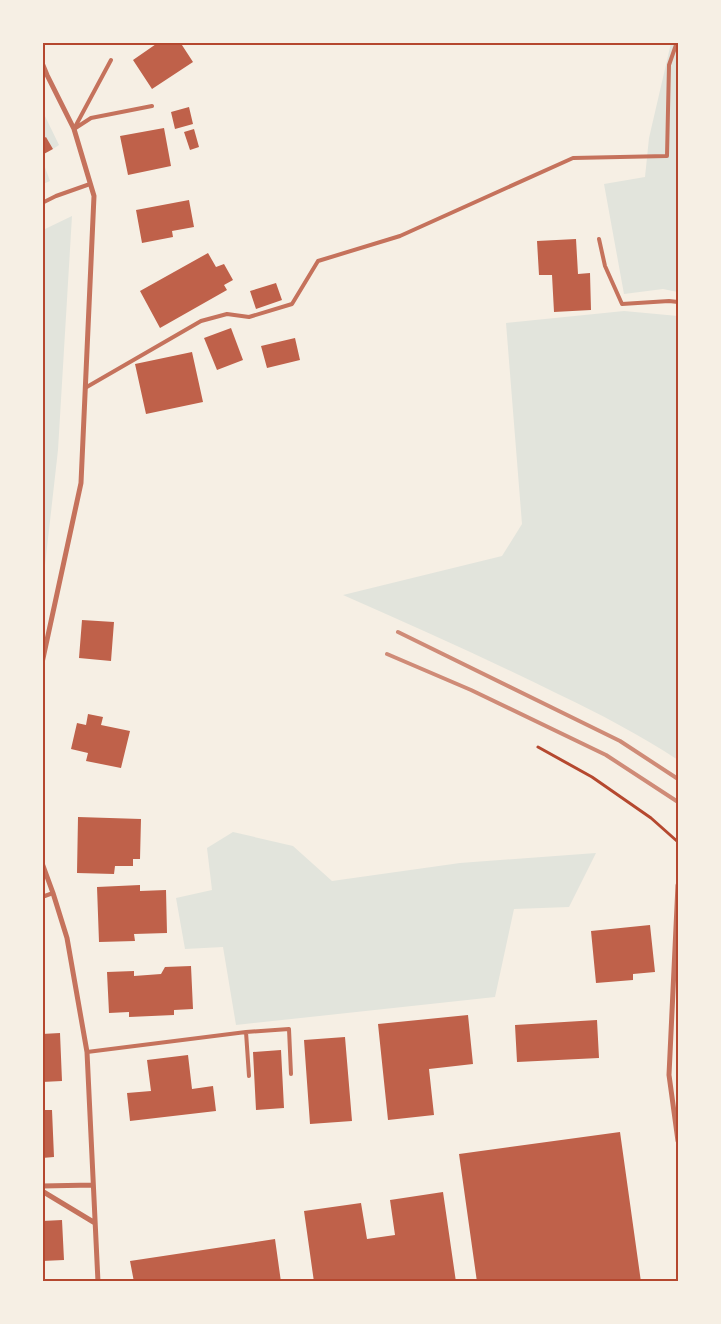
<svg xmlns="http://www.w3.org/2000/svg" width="721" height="1324" font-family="'Noto Serif',serif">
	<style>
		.green { fill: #e2e4dc }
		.building { fill: #bf614a }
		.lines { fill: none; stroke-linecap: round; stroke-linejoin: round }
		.path { stroke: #b5482f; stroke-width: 3 }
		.service { stroke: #c5725c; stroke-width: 4 }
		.minor { stroke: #c5725c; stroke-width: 5 }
		.rail { stroke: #cf8b77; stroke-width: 4 }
		.neatline { fill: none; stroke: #b5482f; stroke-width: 2 }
	</style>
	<rect width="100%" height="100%" fill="#f6efe4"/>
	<path class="green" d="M671,43H678V292L663,289L624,294L604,184L645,177L649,138Z
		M42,110L59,145L53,149L46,137L43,139Z
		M42,159L50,181L43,184H42Z
		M72,216L58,450L43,583V230Z
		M624,311L678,316V760C640,735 600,714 558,694C488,659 415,627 343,595L502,556L522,524L506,323Z
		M233,832L293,846L332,881L460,863L596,853L569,907L514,909L495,997L236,1025L223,947L185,949L176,898L212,890L207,848Z"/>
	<path class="building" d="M159,42H180L193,62L152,89L133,60Z
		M189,107L193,124L175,129L171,112Z
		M164,128L171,166L128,175L120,136Z
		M194,129L199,147L190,150L184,132Z
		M46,137L53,149L42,155V139Z
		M189,200L194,227L172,231L173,237L142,243L136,210Z
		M576,239L578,274L590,273L591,310L554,312L552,275H539L537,241Z
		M208,253L216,267L224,264L233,280L224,285L227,290L160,328L140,291Z
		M276,283L282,300L256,309L250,291Z
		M231,328L243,360L217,370L204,338Z
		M295,338L300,360L267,368L261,346Z
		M192,352L203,402L146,414L135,364Z
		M82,620L114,622L111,661L79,658Z
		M88,714L103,717L101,725L130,731L121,768L86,761L88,753L71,749L77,723L86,725Z
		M78,817L141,819L140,859H133V866H115L114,874L77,873Z
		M140,885V891L166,890L167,933L134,934L135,941L99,942L97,887Z
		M650,925L655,972L633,974V980L596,983L591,931Z
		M191,966L193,1009L174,1010V1015L129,1017V1012L109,1013L107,972L134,971V976L161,974L165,967Z
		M468,1015L473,1064L429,1069L434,1115L388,1120L378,1024Z
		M597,1020L599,1058L517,1062L515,1025Z
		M60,1033L62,1081L42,1082V1034Z
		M345,1037L352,1121L310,1124L304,1040Z
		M281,1050L284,1108L256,1110L253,1052Z
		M188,1055L192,1089L213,1086L216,1111L130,1121L127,1093L151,1091L147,1060Z
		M42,1110H52L54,1157L42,1158Z
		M620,1132L641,1282H477L459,1154Z
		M443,1192L456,1282H314L304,1211L361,1203L367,1239L395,1235L390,1200Z
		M62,1220L64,1260L42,1261V1221Z
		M275,1239L281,1282H134L130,1261Z"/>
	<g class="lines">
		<path class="path" d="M538,747L592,777L651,818L678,842"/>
		<path class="service" d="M75,127L111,60
			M74,129L91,118L152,106
			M42,203L56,196L90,184
			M599,239L605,266L622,304L669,301L678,302
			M85,388L201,321L227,314L249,317L292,304L318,261L400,236L573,158L667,156L669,65L677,42
			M42,897L53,893
			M246,1032L249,1076
			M87,1052L246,1032L289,1029L291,1074"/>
		<path class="minor" d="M42,63L47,75L74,129L94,196L81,483L42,663
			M42,863L53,893L67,938L87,1052L98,1282
			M678,885L669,1075L678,1141
			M42,1186L93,1185
			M42,1191L95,1223"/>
		<path class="rail" d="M398,632L620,741L678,779
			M387,654L471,690L606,755L678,802"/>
	</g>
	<rect width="721" height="1324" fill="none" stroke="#f6efe4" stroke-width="88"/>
	<rect x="44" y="44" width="633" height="1236" class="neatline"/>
</svg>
